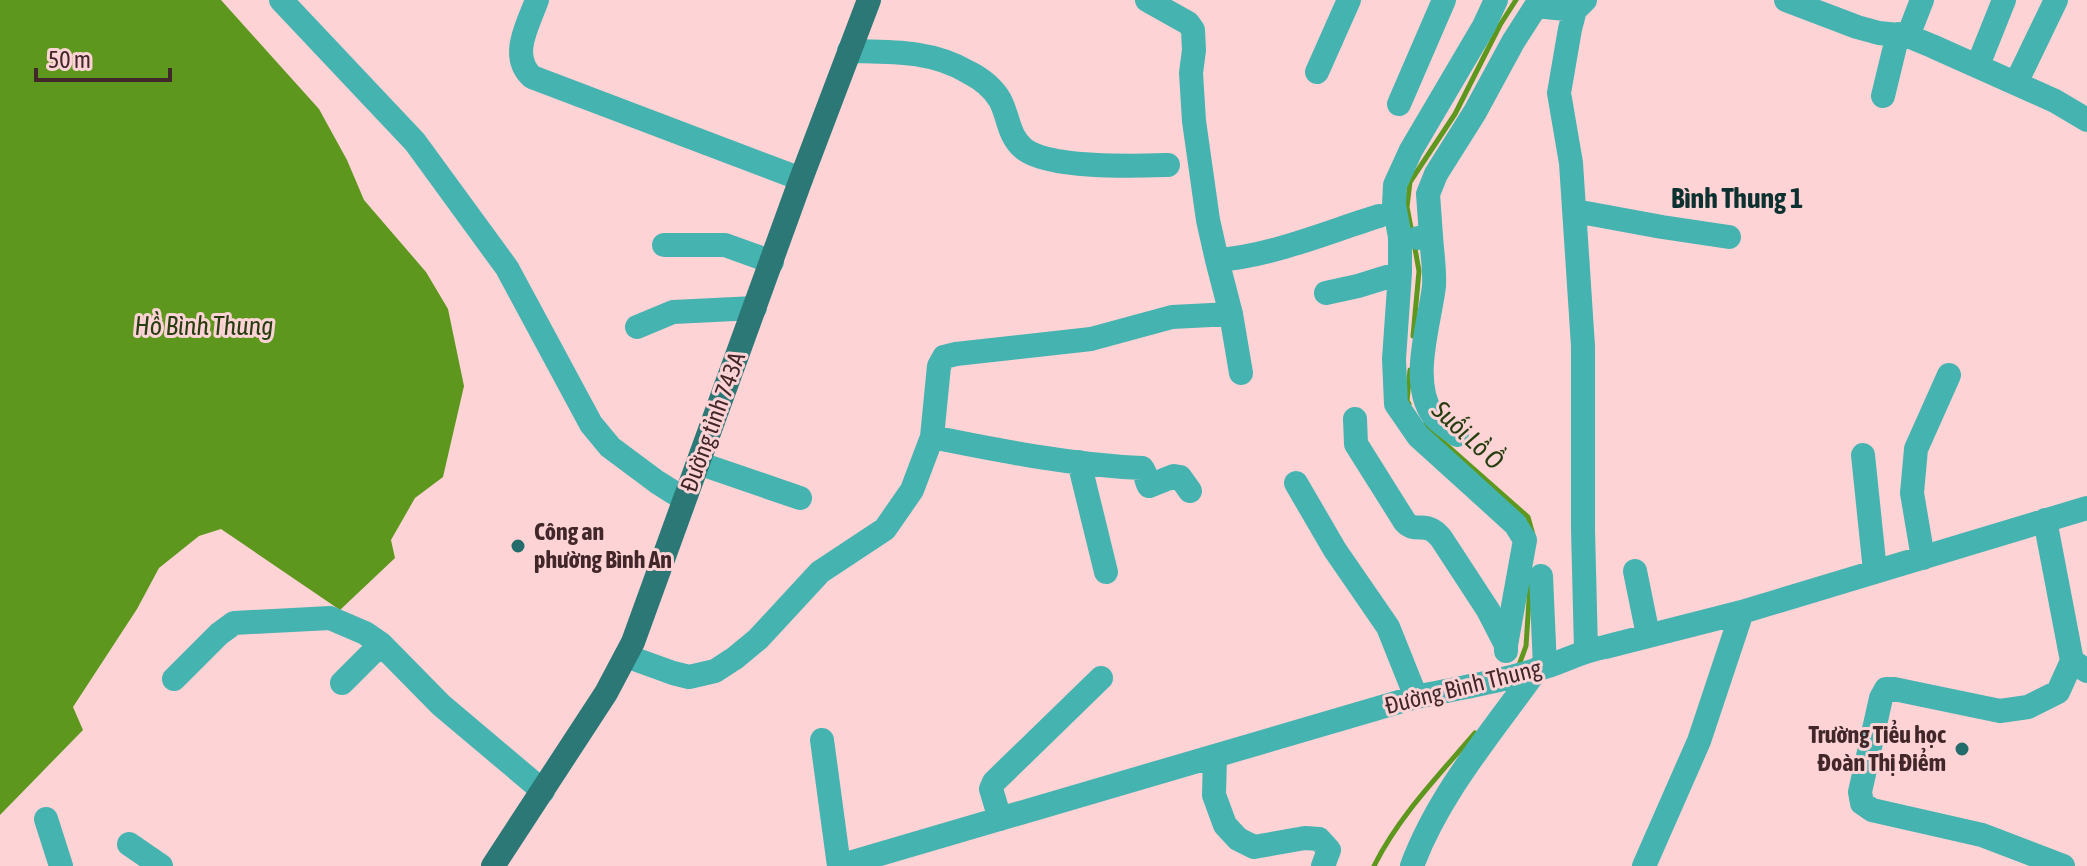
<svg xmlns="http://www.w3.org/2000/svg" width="2087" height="866" font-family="'Asap Condensed',sans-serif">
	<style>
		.water { fill: #5d971d }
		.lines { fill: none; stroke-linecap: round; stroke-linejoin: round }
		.stream { stroke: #5d971d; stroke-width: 5 }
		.minor { stroke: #45b3b0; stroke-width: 24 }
		.major { stroke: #2b7876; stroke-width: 24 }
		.poi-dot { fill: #226d6b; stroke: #fed3d6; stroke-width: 3 }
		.labels { text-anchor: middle; stroke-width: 6; stroke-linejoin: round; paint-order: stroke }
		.street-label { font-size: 24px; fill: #42272a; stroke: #fed3d6 }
		.poi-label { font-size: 24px; font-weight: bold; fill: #42272a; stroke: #fed3d6; text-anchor: start }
		.water-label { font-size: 26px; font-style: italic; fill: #273e11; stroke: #fed3d6 }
		.quarter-label { font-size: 28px; font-weight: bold; fill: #0d3130; stroke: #fed3d6 }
	</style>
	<rect width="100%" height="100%" fill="#fed3d6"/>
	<path class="water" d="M0,0H221L319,109L347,160L364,200L426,272L448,309L464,386L443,477L415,498L391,540L395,558L340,610L221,529L199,536L159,568L137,609L73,707L83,730L0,815Z"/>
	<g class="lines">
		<path class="stream" d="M1412,233L1407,207L1410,182L1455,114L1500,25L1516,0
			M1413,336L1419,271L1414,243
			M1409,404L1407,401L1410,370
			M1424,425L1528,517L1533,535
			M1519,665L1526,646L1530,585
			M1374,866C1399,816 1439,775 1475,733"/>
		<path class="minor" d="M281,0L415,142L507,268L591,424L610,447L657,482L684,499
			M537,0C528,25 509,56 532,77L801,179
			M1147,0L1188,23L1193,30L1194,50L1191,73L1194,121L1208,220L1217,260C1272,256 1327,232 1379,216
			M1496,0L1484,26L1411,150L1395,185L1394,205L1400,237V273L1394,359L1396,404L1418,436L1515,524L1525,540L1506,645
			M1585,0L1575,10L1570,29L1559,93L1571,163L1583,346V529L1586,650
			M1786,0L1857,27L1879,33L1908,36L1932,46L2055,101L2087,120
			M1908,36L1922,0
			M849,51C891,52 931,50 968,72C980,78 993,88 1000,100C1009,117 1008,136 1024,149C1050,169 1134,166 1168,165
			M1978,65L2004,0
			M1317,72L1349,0
			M2016,83L2056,0
			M1883,96L1898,34
			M1399,104L1444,0
			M1575,211L1662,227L1729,237
			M1431,236L1428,194L1436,174L1475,112L1513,42L1536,6L1575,10
			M1418,238L1431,236C1432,252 1435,270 1434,286C1430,322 1409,382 1433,415C1439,423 1450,429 1457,435
			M664,245H725L772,262
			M1217,260L1231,314L1241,373
			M1326,293L1358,286L1400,273
			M637,327L673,312L755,308
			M1355,419L1356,444L1405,522C1414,532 1422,524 1432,530C1436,532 1438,535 1441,538L1488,610L1506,645V651
			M932,437C1001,451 1072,465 1142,468C1147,474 1145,480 1149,486L1174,476L1180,477L1190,491
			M1863,455L1875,571
			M1079,462L1106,572
			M698,463L800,498
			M1296,483L1335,550L1388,627L1416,697
			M2045,520L2072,661
			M1923,558L1912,493L1916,449L1949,375
			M1635,571L1648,635
			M1541,576L1545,667
			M626,656L673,673L689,677L715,671L735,658L758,639L820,572L885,529L912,490L932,437L939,366L944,357L956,354L1091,339L1172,317L1231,314
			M174,679L219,634L234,623L330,618L365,633L381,644L441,705L543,791
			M342,683L381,644
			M822,740L839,866
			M1215,757L1214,795L1225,825L1238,839L1254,847L1305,838L1319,839L1329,850L1323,866
			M46,819L61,866
			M1000,819L991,789L994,782L1101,678
			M129,844L161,866
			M839,866L1416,697C1459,688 1504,681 1545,667C1567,660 1582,651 1605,647L1742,612L2087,508
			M1412,866C1439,793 1493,731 1537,669
			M1644,866L1699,741L1742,612
			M2063,866L1982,835L1872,810L1862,803L1860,792L1881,698L1886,689H1894L2000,711L2028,707L2058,692L2072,661L2087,671"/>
		<path class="major" d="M493,866L606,693L633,642L801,179L869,0"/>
	</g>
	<g class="poi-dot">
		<circle cx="518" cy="546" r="8"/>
		<circle cx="1962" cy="749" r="8"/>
	</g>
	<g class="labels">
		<g class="street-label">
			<text transform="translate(713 422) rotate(-70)" y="8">Đường tỉnh 743A</text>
			<text transform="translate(1463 687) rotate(-14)" y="8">Đường Bình Thung</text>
		</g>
		<g class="poi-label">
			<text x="534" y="540">Công an<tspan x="534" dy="28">phường Bình An</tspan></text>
			<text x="1946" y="743" text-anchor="end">Trường Tiểu học<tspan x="1946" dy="28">Đoàn Thị Điểm</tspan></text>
		</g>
		<g class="water-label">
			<text x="204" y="335">Hồ Bình Thung</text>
			<text transform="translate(1468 435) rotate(43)" y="9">Suối Lồ Ồ</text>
		</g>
		<g class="quarter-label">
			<text x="1737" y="208">Bình Thung 1</text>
		</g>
	</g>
	<path d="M36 68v12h134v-12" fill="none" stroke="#42272a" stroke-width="4"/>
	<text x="48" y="68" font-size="24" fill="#42272a" stroke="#fed3d6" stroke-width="6" paint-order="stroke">50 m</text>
</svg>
